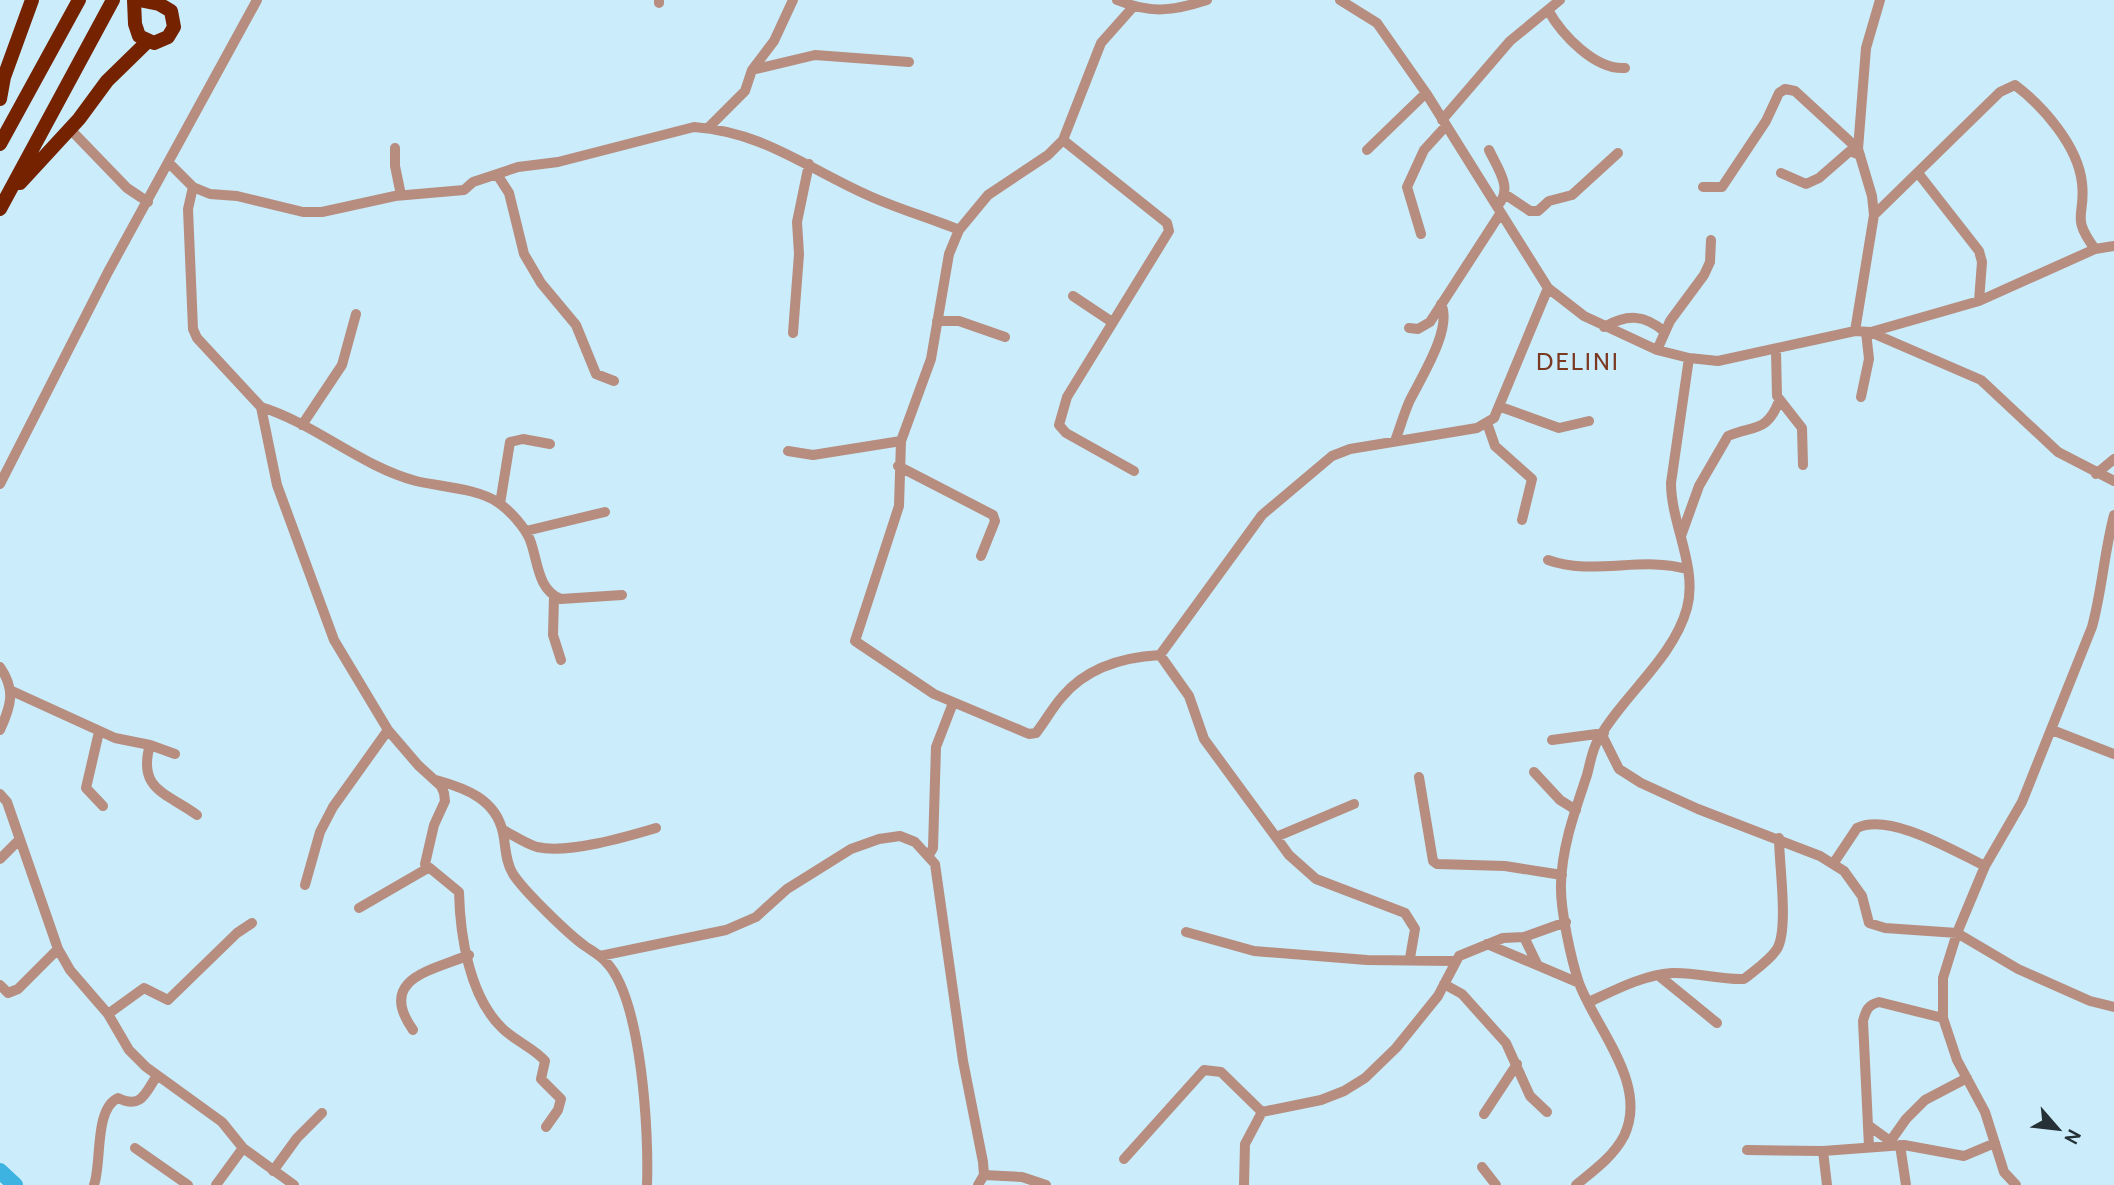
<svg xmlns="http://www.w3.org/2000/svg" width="2114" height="1185" font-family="Cabin,sans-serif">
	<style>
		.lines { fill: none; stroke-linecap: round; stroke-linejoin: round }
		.river { stroke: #3cb3e0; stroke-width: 16 }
		.minor { stroke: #b68d7f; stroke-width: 10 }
		.highway { stroke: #742200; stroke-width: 14 }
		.labels { text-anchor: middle; stroke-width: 5; stroke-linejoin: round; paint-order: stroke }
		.quarter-label { font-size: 24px; letter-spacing: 2px; fill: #7c3922; stroke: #cbecfb }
	</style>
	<rect width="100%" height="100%" fill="#cbecfb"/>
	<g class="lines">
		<path class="river" d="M0,1171L15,1185"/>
		<path class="minor" d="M1117,0C1151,14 1173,11 1207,0
			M1340,0L1377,23L1426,93L1548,288L1584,316L1657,350L1689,358L1718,361L1855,331L1870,332L1981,380L2058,452L2114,481
			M659,3V0
			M1133,7L1101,43L1063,140L1048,155L988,195L959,230L949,254L931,359L901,441L899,506L855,641L934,694L1029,734L1036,733C1045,722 1052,708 1062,697C1086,668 1124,657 1160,655
			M1548,10C1562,35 1595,70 1625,68
			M752,70L815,55L909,62
			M1442,120L1510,41L1560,0
			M708,128L745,91L752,70L774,41L793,0
			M70,129L127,188L148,202
			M1063,140L1167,223L1169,231L1067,397L1059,425L1066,433L1134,471
			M395,148V166L401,195
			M1367,150L1426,93
			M1489,150C1498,169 1514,189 1497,206
			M169,163L193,187L210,194L237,196L303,212H322L395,196L464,190L473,182L518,167L558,162L694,127C762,132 804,166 863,193C894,208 928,217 959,230
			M1781,173L1806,184L1819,178L1850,151L1860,155
			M1918,173L1979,251L1982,262L1979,301
			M498,176L509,193L524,254L541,283L576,325L596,374L614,381
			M193,187L188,209L193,329L197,338L261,407L277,485L334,640L388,730L418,765L441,786L444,793L445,801L434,825L425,864L459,892C460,935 469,996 502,1028C515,1041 534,1048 545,1061L541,1079L561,1099L558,1110L546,1127
			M1703,187H1722L1766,121L1779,93L1785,89L1795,91L1858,149
			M1506,195L1530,211H1538L1549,201L1572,195L1618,153
			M1874,215L2000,92L2015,85C2043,106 2078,146 2082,183C2086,217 2070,215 2095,249
			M1421,234L1407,187L1424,150L1445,127
			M1073,296L1112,322
			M937,321H959L1005,337
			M1604,327C1627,314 1644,314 1665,332
			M1409,328L1418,329L1430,322L1500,214
			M1855,331L1874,215L1872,196L1858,149L1866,48L1880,0
			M1871,332L1979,301L2095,249L2114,246
			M793,333L799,254L797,222L809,164
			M1657,350L1670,321L1704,275L1710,262L1711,240
			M1776,351L1777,396L1802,428L1803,465
			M1861,397L1869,359L1866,332
			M261,407C316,424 360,466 416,481C441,487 477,488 499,503C510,511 525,527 530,540C538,560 537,590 561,599L622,595
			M1501,407L1559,428L1589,421
			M1487,423L1495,446L1532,479L1522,520
			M302,425L342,365L356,314
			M1395,441C1400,428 1404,413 1410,400C1421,378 1453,328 1441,304
			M788,451L813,455L901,441
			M898,466L993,515L995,521L981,556
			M2096,474L2114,459
			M0,484L108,272L257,0
			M500,504L510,442L523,439L550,444
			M526,531L605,512
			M1681,536L1699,486L1728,436C1753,425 1767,433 1779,401
			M1548,560C1592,576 1642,556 1687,569
			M554,597L553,635L561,660
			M0,667C16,690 11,706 0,730
			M12,691L115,738L150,745L175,754
			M2052,730L2114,754
			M99,732L86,788L103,806
			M1602,735L1619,769L1641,783L1698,809L1820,856L1844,871L1862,896L1869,923L1885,928L1957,933L2018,969L2090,1001L2114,1007
			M1552,740L1604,733
			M150,745C137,790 167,793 197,815
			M1534,772L1560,800L1576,810
			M1419,777L1433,861L1437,864L1505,866L1562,875
			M436,780C465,788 496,799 503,833C506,847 505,861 513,874C524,891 568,934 585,946C592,951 600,955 606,962C642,999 649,1134 647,1185
			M0,794L7,802L58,949L70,970L108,1014L129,1050L146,1067L222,1122L243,1148L294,1185
			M503,830C513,835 526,844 537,847C568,854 626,837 656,828
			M1276,837L1354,804
			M929,855L933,848L936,747L953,703
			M0,859L18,841
			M1833,864L1857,828C1889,812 1954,851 1985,866
			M305,885L320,832L333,807L388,730
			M359,908L428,868
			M1186,932L1254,951L1367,960L1454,961
			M1524,937L1537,964
			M1487,944L1579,983
			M600,956L726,930L756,917L787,889L851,849L879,839L900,836L915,842L935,864L963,1061L983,1162L984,1175L978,1185
			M1410,958L1415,929L1405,913L1316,879L1289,855L1204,739L1189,696L1160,655L1262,515L1332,456L1350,449L1477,428L1494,418L1548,288
			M1658,975L1717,1023
			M1444,984L1462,994L1506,1043L1530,1096L1547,1112
			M0,985L8,993L18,989L58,949
			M1589,1002C1615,990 1643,975 1672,973C1696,972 1720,980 1744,979C1755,970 1769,961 1777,949C1789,929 1779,864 1779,838
			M108,1014L144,988L168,1000L237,933L252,923
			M413,1030C377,979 430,971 469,955
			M1484,1114L1517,1064
			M1868,1125L1890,1141
			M1900,1145L1906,1185
			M1887,1146L1906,1119L1925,1100L1967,1078
			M1869,1147L1863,1021C1866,1010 1868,1005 1879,1002L1943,1018
			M135,1148L188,1185
			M1747,1150L1823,1151L1904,1145L1964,1156L1995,1143
			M1823,1151L1827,1185
			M1124,1159L1204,1070L1221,1072L1262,1112
			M1482,1167L1496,1185
			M273,1171L297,1138L322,1113
			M984,1175L1022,1177L1046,1185
			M94,1185C102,1163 94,1109 118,1098C141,1109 145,1094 156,1077
			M216,1185L243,1148
			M1244,1185L1245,1144L1262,1112L1321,1100L1344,1091L1365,1078L1396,1048L1438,996L1459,956L1503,938L1524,937L1566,922
			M1576,1185C1593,1171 1613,1157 1624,1136C1649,1084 1596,1029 1579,983C1571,959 1560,909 1561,884C1562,846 1575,811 1587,775C1590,764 1592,750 1598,740C1623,695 1673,659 1687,608C1698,567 1671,524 1671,483L1689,358
			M2016,1185L2004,1172L1985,1112L1957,1060L1943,1018V978L1957,933L1985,866L2022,802L2092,627C2102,591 2104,553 2114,515"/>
		<path class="highway" d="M134,0L135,24L139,36L154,43L168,37L174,27L171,11L159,4L139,0
			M0,99L4,77L32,0
			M0,144L79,0
			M20,183L79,119L107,81L147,42
			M0,209L113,0"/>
	</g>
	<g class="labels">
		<g class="quarter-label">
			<text x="1578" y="370">DELINI</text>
		</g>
	</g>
	<g transform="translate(2058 1129) rotate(118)" stroke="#cbecfb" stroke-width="5" paint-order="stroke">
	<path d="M0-5L12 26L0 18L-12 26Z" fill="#253137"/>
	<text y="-10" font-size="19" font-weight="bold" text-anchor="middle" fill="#253137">N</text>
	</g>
</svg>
